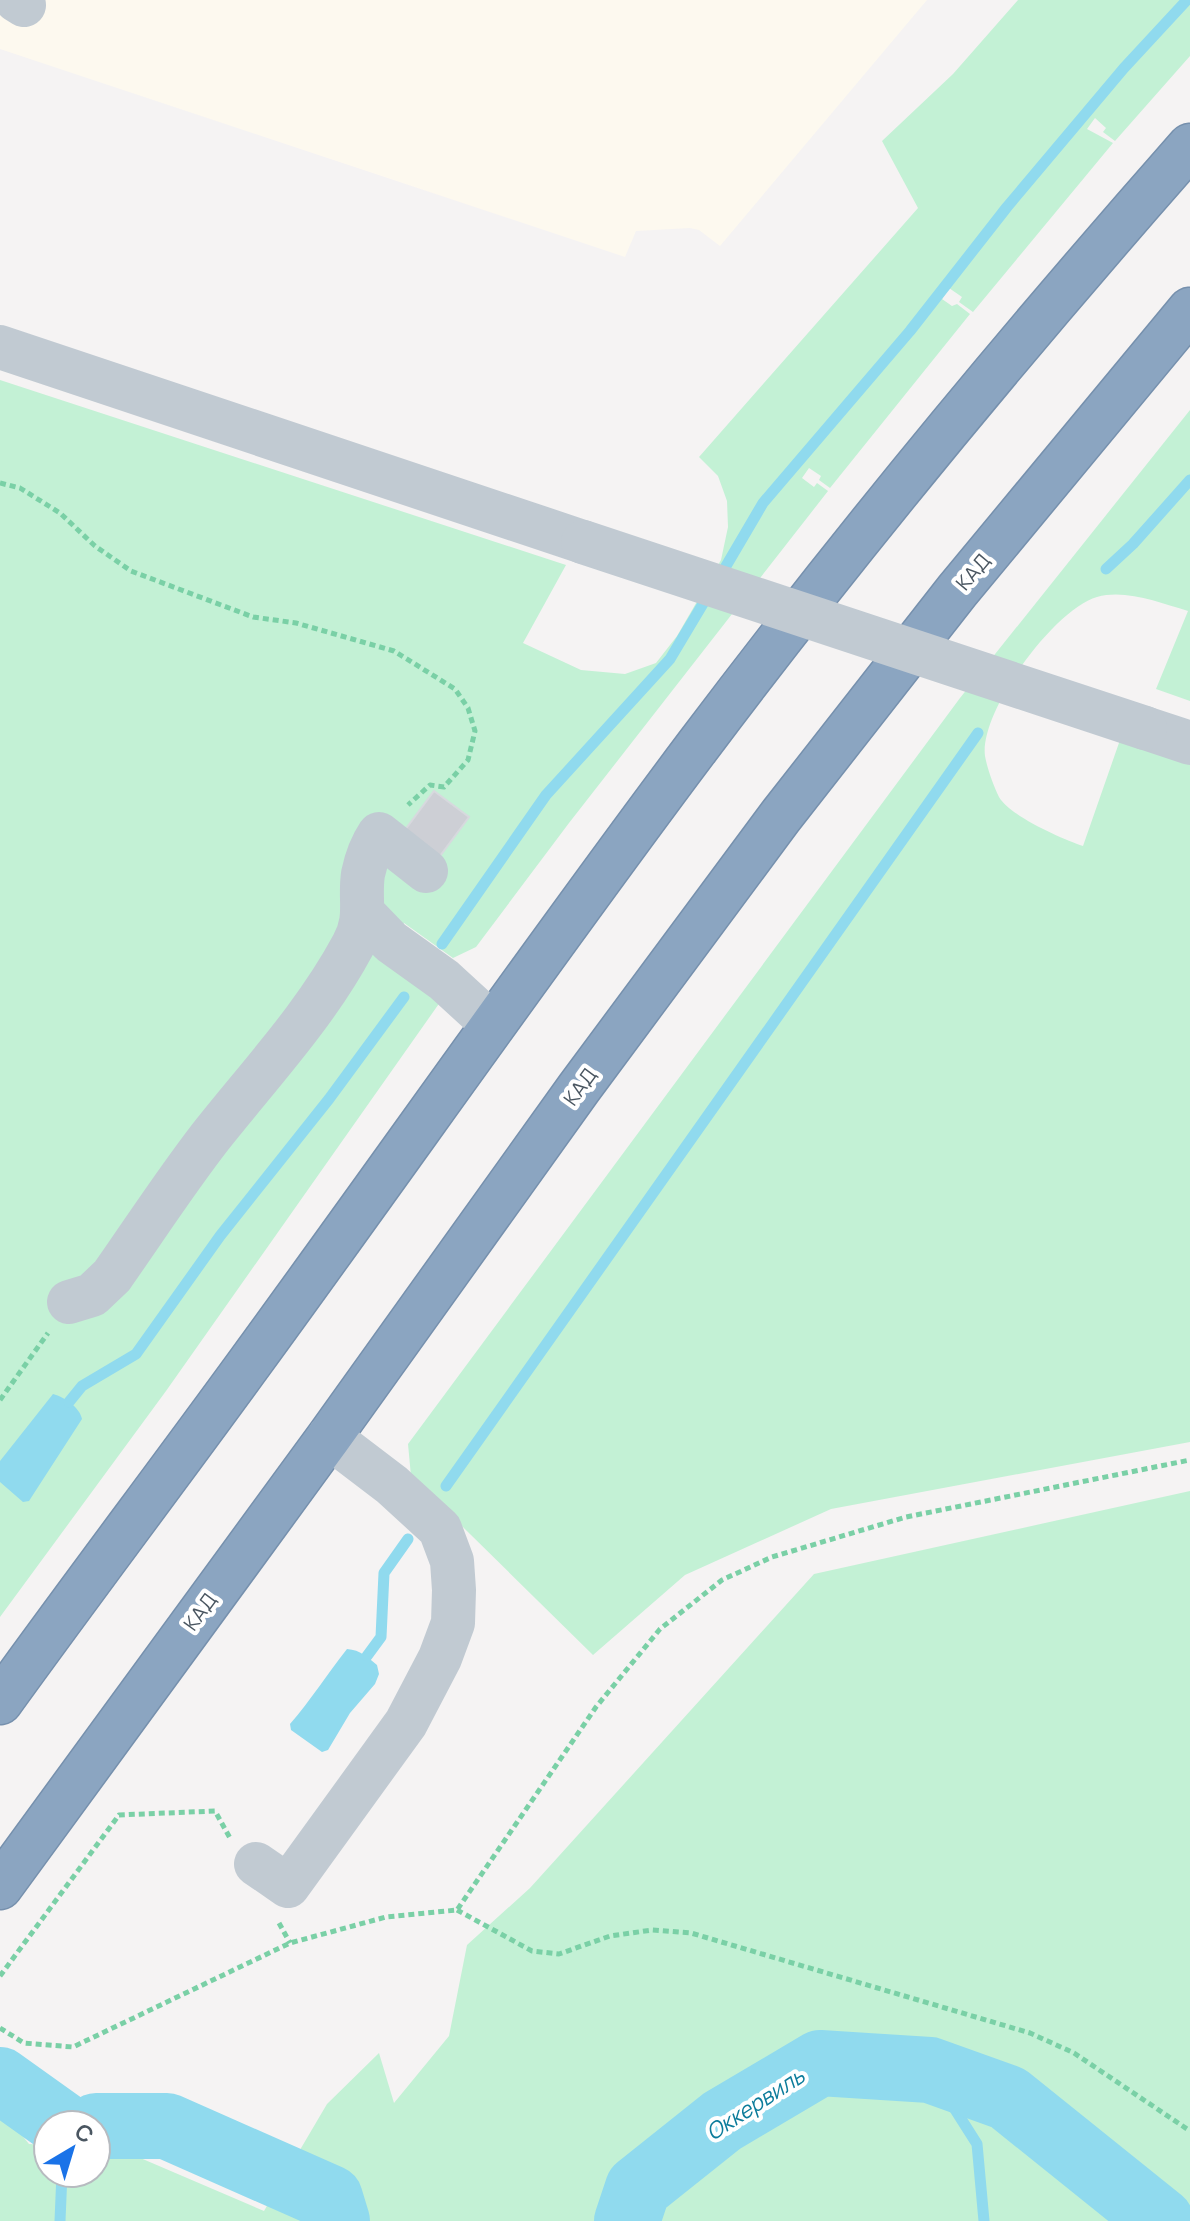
<svg xmlns="http://www.w3.org/2000/svg" width="1190" height="2221" font-family="Manrope,sans-serif">
	<style>
		.commercial { fill: #fdf9ef }
		.green { fill: #c3f1d5 }
		.water { fill: #90daee }
		.lines { fill: none; stroke-linecap: round; stroke-linejoin: round }
		.stream { stroke: #90daee; stroke-width: 11 }
		.river { stroke: #90daee; stroke-width: 66 }
		.building { fill: #cdcfd5; stroke: #d7d9de; stroke-width: 2 }
		.highway-casing { stroke: #7690ad; stroke-width: 47 }
		.path { stroke: #7ad0a6; stroke-width: 5; stroke-dasharray: 6 4; stroke-linecap: butt }
		.minor { stroke: #c1cad2; stroke-width: 44 }
		.highway { stroke: #8ba5c1; stroke-width: 44 }
		.minor-bridge { stroke: #c1cad2; stroke-width: 44 }
		.labels { text-anchor: middle; stroke-width: 8; stroke-linejoin: round; paint-order: stroke }
		.street-label { font-size: 20px; fill: #4a5661; stroke: #fff }
		.water-label { font-size: 22px; font-style: italic; fill: #0c7c9b; stroke: #fff }
	</style>
	<rect width="100%" height="100%" fill="#f5f3f3"/>
	<path class="commercial" d="M0,0H927L720,246L699,230L690,228L636,231L625,257L0,49Z"/>
	<path class="green" d="M1018,0H1190V56L1115,141L1103,132L1106,128L1095,118L1087,129L1113,143L973,312L959,302L962,297L949,288L942,299L952,306L957,304L970,314L830,488L819,480L821,476L809,468L802,478L814,487L817,483L828,491L569,823L476,947L453,958L404,923L388,953L443,998L166,1391L0,1617V380L566,565L523,643L581,670L625,674L656,663L677,636L721,560L728,527L727,501L718,476L699,457L918,208L882,141L953,74Z
		M1190,410V701L1156,689L1188,611C1160,603 1126,589 1097,597C1054,609 979,712 985,756C987,768 994,787 999,797C1010,816 1062,839 1083,846L1120,740L1190,764V1442L831,1509L685,1575L593,1655L411,1476L408,1444L960,698Z
		M1190,1491V2221H0V2108L29,2144L48,2145V2173H96V2145H110L264,2211L327,2104L379,2053L394,2103L449,2036L467,1945L530,1888L814,1574Z"/>
	<path class="water" d="M53,1394C65,1397 80,1408 82,1419L29,1501L23,1502L0,1482V1461Z
		M347,1649C361,1650 367,1657 377,1665L379,1674L375,1684L350,1713L328,1750L322,1752L291,1730L290,1724C311,1700 327,1674 347,1649Z"/>
	<g class="lines">
		<path class="stream" d="M1106,569L1133,544L1190,480
			M719,578L763,503L910,331L1007,207L1124,68L1187,0
			M442,944L546,795L670,659L710,592
			M69,1402L82,1386L136,1354L220,1236L329,1099L404,997
			M446,1486L978,733
			M367,1656L381,1637L384,1573L408,1539
			M930,2070L977,2144L984,2221
			M60,2221L62,2173"/>
		<path class="river" d="M0,2080L63,2125
			M96,2126H167L330,2198L337,2221
			M627,2221L638,2188L722,2121L820,2063L930,2070L1008,2098L1161,2221"/>
	</g>
	<path class="building" d="M434,791L469,817L434,864L399,838Z"/>
	<g class="lines">
		<g class="highway-casing">
			<path id="highway" d="M0,1702C83,1587 168,1475 251,1361C400,1157 545,949 697,747C852,541 1019,340 1190,146
				M0,1887L329,1437L579,1088L780,817L957,591L1190,310"/>
		</g>
		<path class="path" d="M0,483L20,488L60,513L95,546L131,571L253,617L296,623L394,651L455,689L468,708L475,731L468,760L444,787L430,785L408,805
			M0,1400L48,1333
			M457,1910L532,1951L559,1954L610,1936L652,1930L691,1933L1030,2033L1074,2053L1190,2131
			M279,1923L290,1943
			M0,1976L119,1815L215,1811L230,1838
			M0,2028L24,2043L73,2047L290,1943L386,1917L457,1910L596,1707L660,1629L722,1580L772,1557L906,1517L1190,1460"/>
		<path class="minor" d="M16,0L24,5
			M0,347L583,542
			M1145,728L1190,743
			M363,913L391,942L444,980L492,1024
			M69,1302L92,1295L112,1276C145,1229 176,1181 211,1136C260,1074 315,1016 353,945C368,917 359,900 363,874C366,860 371,846 379,834L426,871
			M256,1864L288,1886L406,1723L440,1658L453,1623L454,1590L452,1561L440,1529L392,1485L329,1437"/>
		<use href="#highway" class="highway"/>
		<path class="minor-bridge" d="M583,542L1145,728"/>
	</g>
	<g class="labels">
		<g class="street-label">
			<text transform="translate(973 572) rotate(-50)" y="7">КАД</text>
			<text transform="translate(580 1087) rotate(-54)" y="7">КАД</text>
			<text transform="translate(200 1612) rotate(-54)" y="7">КАД</text>
		</g>
		<g class="water-label">
			<text transform="translate(755 2104) rotate(-33)" y="8">Оккервиль</text>
		</g>
	</g>
	<g transform="translate(72 2149) rotate(38)"><circle r="38" fill="#ffffff" stroke="#b7bbc0" stroke-width="2"/>
	<path d="M0-6L14 30L0 20L-14 30Z" fill="#1a73e8"/>
	<text y="-12" font-size="22" font-weight="bold" text-anchor="middle" fill="#4a5661">С</text>
	</g>
</svg>
